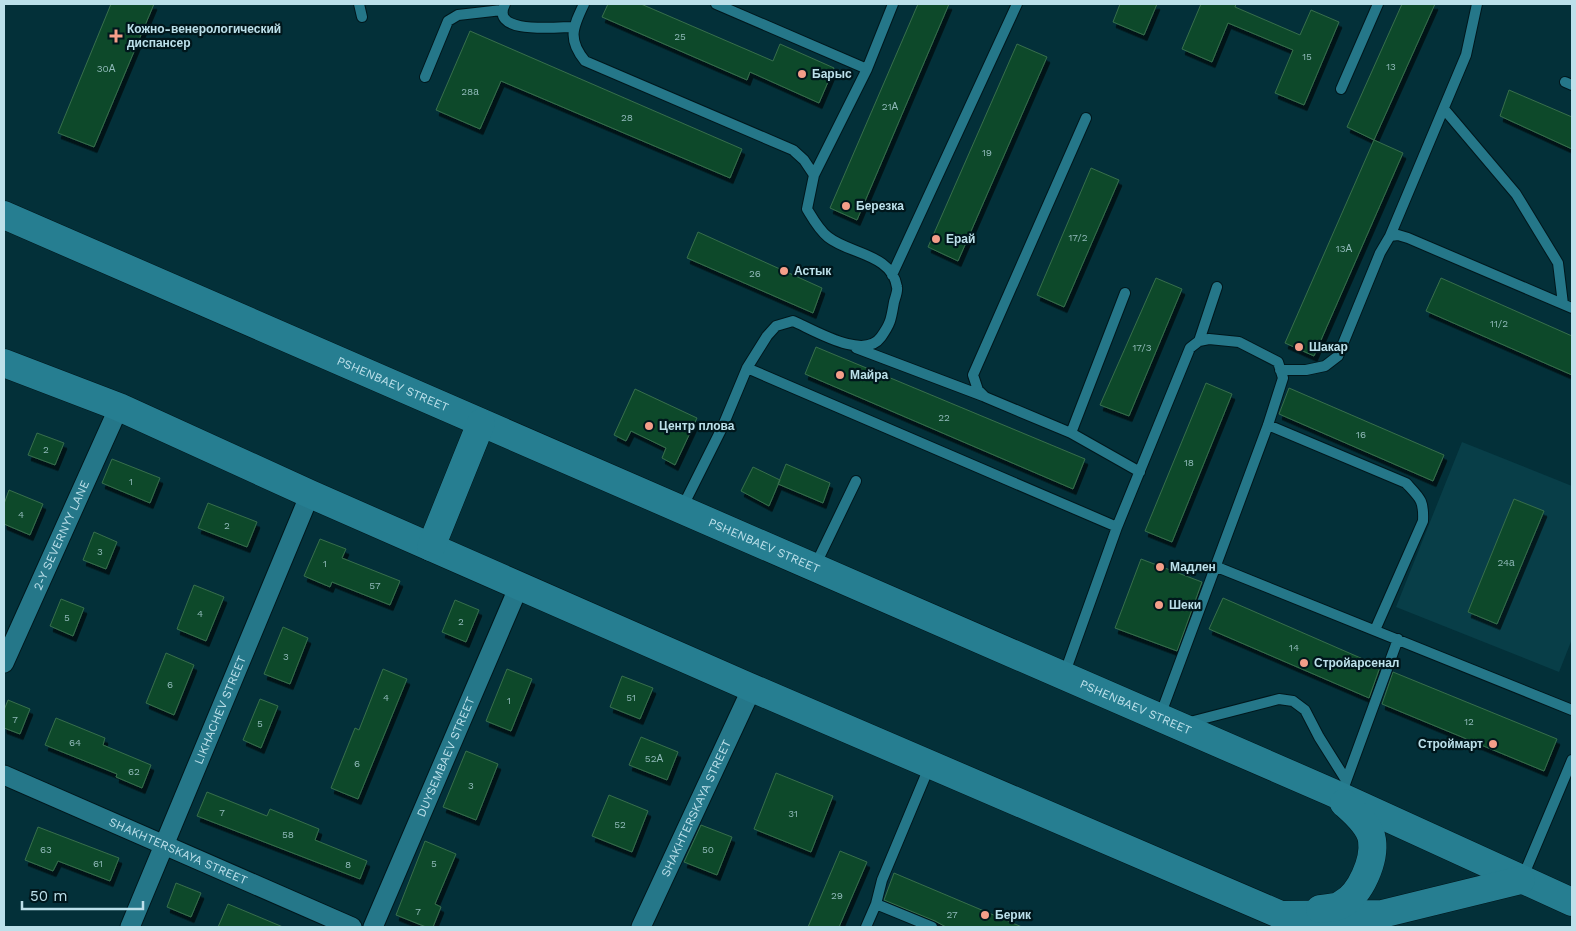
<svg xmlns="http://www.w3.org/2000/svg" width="1576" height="931" font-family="'Work Sans',sans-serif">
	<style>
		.built { fill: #083e48 }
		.building { fill: #0f4a2a; stroke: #376e4c; filter: url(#shadow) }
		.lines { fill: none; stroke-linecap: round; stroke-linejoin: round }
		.lane-casing { stroke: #00171c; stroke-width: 12 }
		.street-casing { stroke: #00171c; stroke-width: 21 }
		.secondary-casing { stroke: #00171c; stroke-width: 29 }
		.lane { stroke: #257789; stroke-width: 10 }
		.street { stroke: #257789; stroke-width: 19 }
		.secondary { stroke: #267e91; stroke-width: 28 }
		.poi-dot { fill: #f49e89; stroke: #00171c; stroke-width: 2 }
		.labels { text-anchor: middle; stroke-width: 4.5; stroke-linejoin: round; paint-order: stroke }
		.number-label { font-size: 10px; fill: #91baba }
		.poi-label { font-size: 12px; font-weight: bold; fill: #bce0ea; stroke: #00171c; text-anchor: start }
		.street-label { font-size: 12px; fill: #bce0ea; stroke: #00171c }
	</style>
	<defs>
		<filter id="shadow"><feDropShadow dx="3" dy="5.5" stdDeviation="0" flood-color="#0009"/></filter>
	</defs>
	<rect width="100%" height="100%" fill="#033039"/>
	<path class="built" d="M1462,442L1572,486V639L1559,672L1396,607Z"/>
	<path class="building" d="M111,4H154L94,147L58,133Z
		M608,4H641L773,61L780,44L834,68L819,103L750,72L747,80L602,17Z
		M918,4H949L857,220L830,208Z
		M1120,4H1157L1144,35L1113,22Z
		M1201,4H1236L1235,7L1300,35L1311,10L1339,22L1304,105L1275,93L1293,50L1228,23L1212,62L1182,49Z
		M1402,4H1435L1374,140L1347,127Z
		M470,31L742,149L730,178L501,81L480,129L436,110Z
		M1017,44L1047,57L958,261L928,247Z
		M1509,90L1572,117V149L1500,116Z
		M1374,140L1403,153L1314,356L1285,343Z
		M1091,168L1119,180L1064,307L1037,295Z
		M698,232L822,288L813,313L687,258Z
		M1156,278L1182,289L1129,416L1100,405Z
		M1441,278L1572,336V375L1426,311Z
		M816,347L1085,459L1073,489L805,374Z
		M1206,383L1232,394L1172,542L1145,531Z
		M1289,388L1444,455L1433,481L1279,414Z
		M635,389L697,418L675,465L662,458L666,448L631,431L626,441L614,435Z
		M37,433L64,443L55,465L28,455Z
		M112,459L160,478L150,503L102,483Z
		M786,464L830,483L823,503L778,484Z
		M753,467L780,480L769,506L741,491Z
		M9,490L43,504L30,535L4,524V504Z
		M1514,499L1544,511L1497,624L1468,612Z
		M208,503L257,522L247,547L198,528Z
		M94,532L117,542L106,569L83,560Z
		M320,539L346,549L342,558L400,581L390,605L332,582L330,587L304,576Z
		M1141,559L1202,582L1177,651L1115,628Z
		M194,585L224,597L206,641L177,629Z
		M1223,598L1379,666L1380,667L1369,698L1209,629Z
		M61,599L84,608L73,636L50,626Z
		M455,600L479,610L466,642L442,632Z
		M283,627L308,638L290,684L264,674Z
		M166,653L194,665L174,715L146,703Z
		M383,669L407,679L358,799L331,788L355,728L359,730Z
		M507,669L532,679L511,731L486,721Z
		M1393,672L1557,739L1544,771L1382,704Z
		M622,676L653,688L640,719L610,707Z
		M260,699L278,706L261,748L243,740Z
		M8,700L30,709L20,734L4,728V710Z
		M56,718L105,738L103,745L151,765L142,788L116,777L117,774L45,745Z
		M641,737L678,752L667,780L629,765Z
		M466,751L498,764L476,820L443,807Z
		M776,773L833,796L811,852L754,829Z
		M207,792L267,816L270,809L319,829L315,840L367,861L360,879L197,816Z
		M609,795L648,811L632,852L592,836Z
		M701,825L732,837L717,875L684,862Z
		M38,827L119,858L110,881L58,861L53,871L25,860Z
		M425,841L456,854L435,904L441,907L433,927H426L396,915Z
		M840,851L867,862L839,927H808Z
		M894,873L1022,927H946L935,921L884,900Z
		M176,883L201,893L191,917L167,907Z
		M228,904L283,927H218Z"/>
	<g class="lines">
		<g class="lane-casing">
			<path id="lane" d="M359,4L362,17
				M505,4C489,35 557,27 573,27
				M584,4C573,27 567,39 585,61L793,150L804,160L814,175
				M716,4L867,69
				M425,77L448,21L458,15L502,10
				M1565,82L1572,85
				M1341,89L1378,4
				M1444,109L1516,194L1558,263L1563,304
				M1086,118L973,375L978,390L985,397L1071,433L1140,472
				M1390,236L1466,55L1477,4
				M892,275L1017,4
				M1199,341L1217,287
				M856,348L983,396
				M747,368L1117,527
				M1280,370H1306L1325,366L1338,356L1380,253L1390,236L1398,235L1408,238L1572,308
				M1268,425L1406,483C1420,498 1424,500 1423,521L1375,630
				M1071,433L1125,293
				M682,508L722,428L747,368L767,336L776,326L793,321C814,330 864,361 881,337C891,323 891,319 894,302C895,298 898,291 897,287C892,254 849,254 828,237C819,230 813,219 807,209L814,175L867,69L893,4
				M815,566L856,481
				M1217,567L1572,710
				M1064,675L1117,527L1190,348L1199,341L1209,339L1239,342L1278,362L1283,378L1268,425L1160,716
				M1186,723L1279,699L1293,701L1305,710L1319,737L1346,780
				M930,765L882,880L876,904L932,927
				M1345,784L1398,639
				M1522,879L1572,760
				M866,927L876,904"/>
		</g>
		<g class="street-casing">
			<g id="street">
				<path id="s1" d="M4,663L119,407"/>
				<path id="s2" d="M4,775L352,927"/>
				<path id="s3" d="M130,927L310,494"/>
				<path id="s4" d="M373,927L519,586"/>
				<path id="s5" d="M641,927L752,688"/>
			</g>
		</g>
		<g class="secondary-casing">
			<g id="secondary">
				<path id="s6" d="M4,215L1331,792L1572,902"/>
				<path d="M4,363L119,407L310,494L745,685L1281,915L1382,914L1521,880"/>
				<path d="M431,547L481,423"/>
				<path d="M1320,909C1326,908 1337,908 1342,904C1361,894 1375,860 1372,840C1370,825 1354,812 1344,803"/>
			</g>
		</g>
		<use href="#lane" class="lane"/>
		<use href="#street" class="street"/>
		<use href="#secondary" class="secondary"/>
	</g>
	<g class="poi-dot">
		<path d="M113.5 28.5h5v5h5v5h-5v5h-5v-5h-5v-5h5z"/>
		<circle cx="802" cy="74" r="5"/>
		<circle cx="846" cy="206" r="5"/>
		<circle cx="936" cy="239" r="5"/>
		<circle cx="784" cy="271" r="5"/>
		<circle cx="1299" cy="347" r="5"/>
		<circle cx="840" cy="375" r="5"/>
		<circle cx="649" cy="426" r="5"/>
		<circle cx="1160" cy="567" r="5"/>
		<circle cx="1159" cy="605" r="5"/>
		<circle cx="1304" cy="663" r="5"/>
		<circle cx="1493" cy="744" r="5"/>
		<circle cx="985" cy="915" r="5"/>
	</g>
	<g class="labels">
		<g class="number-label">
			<text x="680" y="40">25</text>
			<text x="1307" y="60">15</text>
			<text x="1391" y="70">13</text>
			<text x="106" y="72">30А</text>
			<text x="470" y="95">28а</text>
			<text x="890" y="110">21А</text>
			<text x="627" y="121">28</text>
			<text x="987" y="156">19</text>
			<text x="1078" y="241">17/2</text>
			<text x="1344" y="252">13А</text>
			<text x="755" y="277">26</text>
			<text x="1499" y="327">11/2</text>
			<text x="1142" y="351">17/3</text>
			<text x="944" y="421">22</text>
			<text x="1361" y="438">16</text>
			<text x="46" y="453">2</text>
			<text x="1189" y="466">18</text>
			<text x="131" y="485">1</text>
			<text x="21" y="518">4</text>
			<text x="227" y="529">2</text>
			<text x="100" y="555">3</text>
			<text x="1506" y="566">24а</text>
			<text x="325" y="567">1</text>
			<text x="375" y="589">57</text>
			<text x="200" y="617">4</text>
			<text x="67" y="621">5</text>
			<text x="461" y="625">2</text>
			<text x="1294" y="651">14</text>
			<text x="286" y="660">3</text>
			<text x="170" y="688">6</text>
			<text x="386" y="701">4</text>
			<text x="631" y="701">51</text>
			<text x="509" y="704">1</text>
			<text x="15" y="723">7</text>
			<text x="1469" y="725">12</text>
			<text x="260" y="727">5</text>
			<text x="75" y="746">64</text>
			<text x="654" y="762">52А</text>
			<text x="357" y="767">6</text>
			<text x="134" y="775">62</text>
			<text x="471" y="789">3</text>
			<text x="222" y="816">7</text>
			<text x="793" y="817">31</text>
			<text x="620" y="828">52</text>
			<text x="288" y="838">58</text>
			<text x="46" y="853">63</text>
			<text x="708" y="853">50</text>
			<text x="98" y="867">61</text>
			<text x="434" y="867">5</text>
			<text x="348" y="868">8</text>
			<text x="837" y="899">29</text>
			<text x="418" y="915">7</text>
			<text x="952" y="918">27</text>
		</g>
		<g class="poi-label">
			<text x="127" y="33">Кожно-венерологический<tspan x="127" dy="14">диспансер</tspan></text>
			<text x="812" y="78">Барыс</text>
			<text x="856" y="210">Березка</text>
			<text x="946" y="243">Ерай</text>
			<text x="794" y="275">Астык</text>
			<text x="1309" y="351">Шакар</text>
			<text x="850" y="379">Майра</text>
			<text x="659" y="430">Центр плова</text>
			<text x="1170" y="571">Мадлен</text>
			<text x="1169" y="609">Шеки</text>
			<text x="1314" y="667">Стройарсенал</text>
			<text x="1483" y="748" text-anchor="end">Строймарт</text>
			<text x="995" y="919">Берик</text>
		</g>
		<g class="street-label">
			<text dy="4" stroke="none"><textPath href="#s6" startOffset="424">PSHENBAEV STREET</textPath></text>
			<text dy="4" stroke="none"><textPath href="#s1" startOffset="140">2-Y SEVERNYY LANE</textPath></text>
			<text dy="4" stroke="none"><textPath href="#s6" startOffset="829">PSHENBAEV STREET</textPath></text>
			<text dy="4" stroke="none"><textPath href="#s6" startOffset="1234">PSHENBAEV STREET</textPath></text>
			<text dy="4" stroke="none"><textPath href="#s3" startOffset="235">LIKHACHEV STREET</textPath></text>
			<text dy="4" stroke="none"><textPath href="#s4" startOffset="185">DUYSEMBAEV STREET</textPath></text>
			<text dy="4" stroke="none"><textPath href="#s5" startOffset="131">SHAKHTERSKAYA STREET</textPath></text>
			<text dy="4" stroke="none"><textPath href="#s2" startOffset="190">SHAKHTERSKAYA STREET</textPath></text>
		</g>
	</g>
	<rect width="1576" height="931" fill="none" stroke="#bce0ea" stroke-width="10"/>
	<path d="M22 901v8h121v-8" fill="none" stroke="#bce0ea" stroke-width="2.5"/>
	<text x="30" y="901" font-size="15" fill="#bce0ea" stroke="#00171c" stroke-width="4" paint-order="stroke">50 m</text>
</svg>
